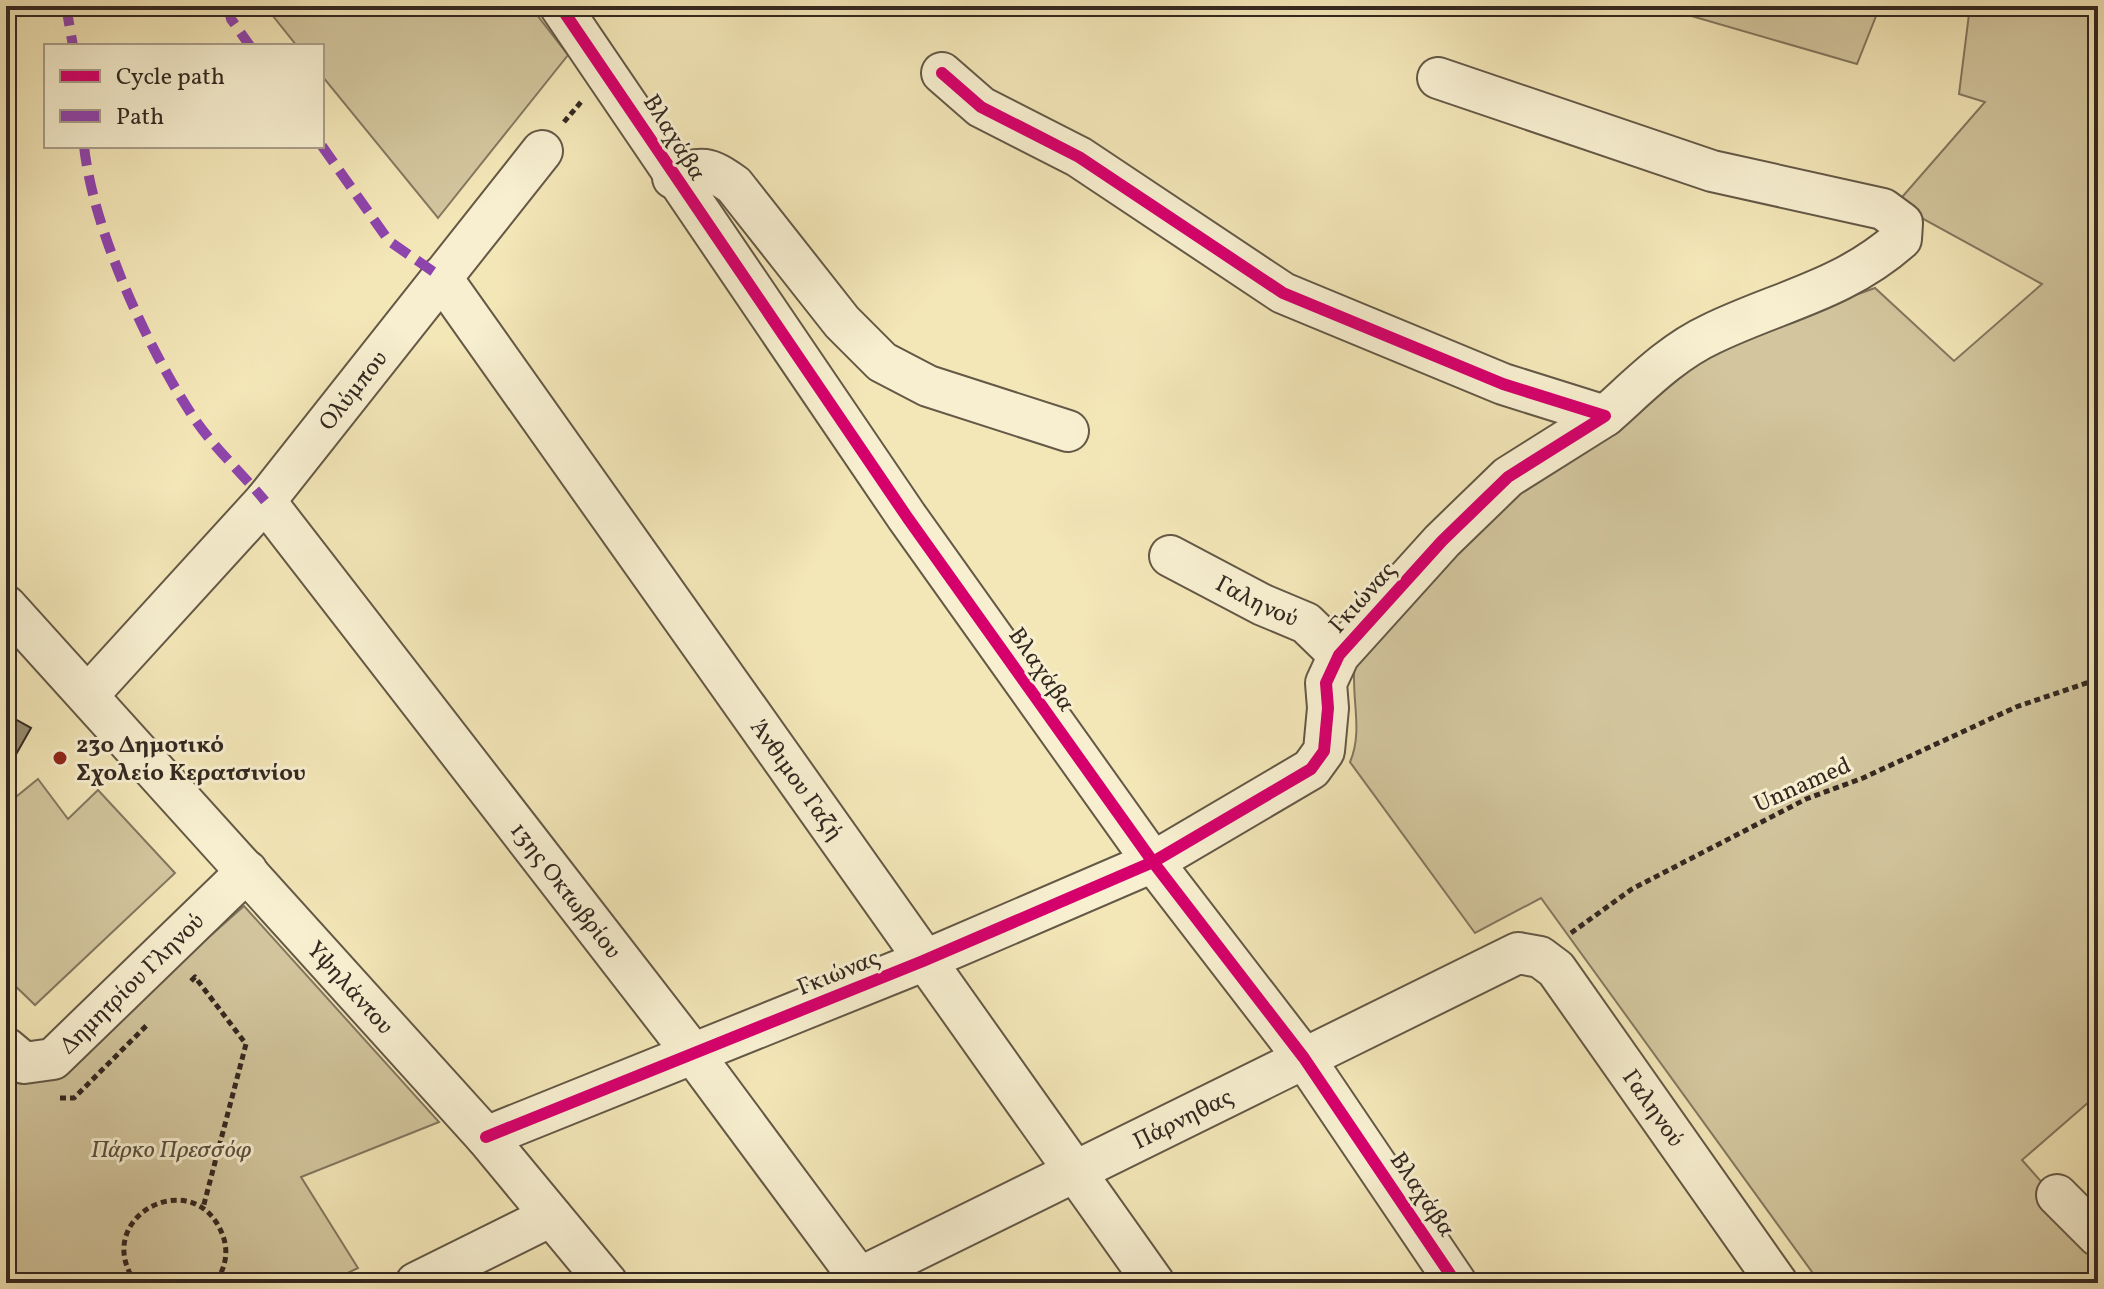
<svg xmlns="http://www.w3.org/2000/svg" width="2104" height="1289" font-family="Vollkorn,serif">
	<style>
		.green { fill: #d3c69e; stroke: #847760; stroke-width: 2 }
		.building { fill: #978b6f; stroke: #342821; stroke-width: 2 }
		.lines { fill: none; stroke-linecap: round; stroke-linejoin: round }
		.minor-casing { stroke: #645846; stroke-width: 44 }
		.path { stroke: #342821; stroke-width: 5; stroke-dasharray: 6 4; stroke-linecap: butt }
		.minor { stroke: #f7efd0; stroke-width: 40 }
		.quiet { stroke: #8e44ad; stroke-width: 10; stroke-dasharray: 20 10; stroke-linecap: butt }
		.cycleway-casing { stroke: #f7efd0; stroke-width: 17 }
		.cycleway { stroke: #d6006c; stroke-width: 12 }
		.poi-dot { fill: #8f2418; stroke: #f7efd0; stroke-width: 3 }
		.labels { text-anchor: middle; stroke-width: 6; stroke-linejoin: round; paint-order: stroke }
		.street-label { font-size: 24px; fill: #342821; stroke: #f7efd0 }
		.poi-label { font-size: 24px; font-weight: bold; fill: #342821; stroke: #f7efd0; text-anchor: start }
		.park-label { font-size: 24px; font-style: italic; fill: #5c5040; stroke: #f7efd0 }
	</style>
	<rect width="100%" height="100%" fill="#f3e6b7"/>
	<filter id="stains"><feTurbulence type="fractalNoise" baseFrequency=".0025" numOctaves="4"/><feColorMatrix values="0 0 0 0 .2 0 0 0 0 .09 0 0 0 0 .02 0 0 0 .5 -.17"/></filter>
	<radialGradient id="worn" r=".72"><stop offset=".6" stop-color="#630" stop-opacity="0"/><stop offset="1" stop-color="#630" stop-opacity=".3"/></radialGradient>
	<path class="green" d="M265,6H530L568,55L438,218L322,76V46H297Z
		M1657,6H1880L1857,64Z
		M1970,6H2098V1094L2022,1160L2098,1246V1283H1820L1541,898L1475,933L1350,762C1364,730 1350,695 1355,661L1479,523L1710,347L1875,288L1954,361L2042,284L1896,204L1985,102L1959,94Z
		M38,779L68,819L98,790L175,873L35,1005L6,977V805Z
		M244,906L439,1122L301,1177L358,1268L327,1283H6V1053L46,1081Z"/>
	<path class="building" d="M6,714L31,728L6,772Z"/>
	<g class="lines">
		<g class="minor-casing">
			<g id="minor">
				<path d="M560,6L907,517L1153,862L1304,1058L1456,1283"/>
				<path d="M1438,78L1712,171L1883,209L1902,223L1901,239C1842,291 1779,301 1711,334C1670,353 1638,387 1605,416"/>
				<path d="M673,178C702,165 708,167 734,185L842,322L882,362L928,386L1068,431"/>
				<path id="s1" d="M441,277L1154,1283"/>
				<path id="s2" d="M265,501L694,1055L863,1283"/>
				<path id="s3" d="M1170,556L1263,605L1306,623L1339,655"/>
				<path id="s4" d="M6,606L486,1137L607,1283"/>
				<path id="s5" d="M88,695L265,501L542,151"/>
				<path id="s6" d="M6,1048L24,1063L53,1059L247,871"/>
				<path d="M486,1137L923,961L1153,862L1311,769L1324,751L1328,708L1326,683L1339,655L1442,541L1508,477L1605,416L1503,384L1283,293L1079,157L981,107L942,73"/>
				<path d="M2057,1195L2098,1236"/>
				<path d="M416,1283L551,1216"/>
				<path id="s7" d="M849,1283L1518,953L1540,957L1556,969L1777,1283"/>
			</g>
		</g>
		<path class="path" d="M564,122L581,102
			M1571,933L1632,889L1806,799L1863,778L2016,707L2098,679
			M191,981L195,977L246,1044L203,1208
			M60,1098H74L147,1025
			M136,1283C88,1217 196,1161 223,1236C229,1253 225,1269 215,1283"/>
		<use href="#minor" class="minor"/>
		<path class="quiet" d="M66,6L73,46
			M228,6L231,19L250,46
			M84,146C93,229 145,342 190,412C210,444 241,472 265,501
			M322,146L389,241L441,277"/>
		<g class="cycleway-casing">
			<path id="cycleway" d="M560,6L907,517L1153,862L1304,1058L1456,1283
				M486,1137L923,961L1153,862L1311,769L1324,751L1328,708L1326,683L1339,655L1442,541L1508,477L1605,416L1503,384L1283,293L1079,157L981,107L942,73"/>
		</g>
		<use href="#cycleway" class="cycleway"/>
	</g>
	<circle class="poi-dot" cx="60" cy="758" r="8"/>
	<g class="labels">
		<g class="street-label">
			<text transform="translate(675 137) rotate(58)" y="8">Βλαχάβα</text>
			<text dy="8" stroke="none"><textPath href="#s5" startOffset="404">Ολύμπου</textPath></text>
			<text transform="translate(1362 597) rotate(-48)" y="8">Γκιώνας</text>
			<text dy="8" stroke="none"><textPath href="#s3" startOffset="98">Γαληνού</textPath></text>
			<text transform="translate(1042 669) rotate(55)" y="8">Βλαχάβα</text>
			<text dy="8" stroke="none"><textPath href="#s1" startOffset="616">Άνθιμου Γαζή</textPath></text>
			<text transform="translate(1802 784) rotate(-24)" y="8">Unnamed</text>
			<text dy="8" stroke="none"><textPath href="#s2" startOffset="492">13ης Οκτωβρίου</textPath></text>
			<text transform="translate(838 972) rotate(-22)" y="8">Γκιώνας</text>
			<text dy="8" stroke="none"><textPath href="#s6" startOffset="162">Δημητρίου Γληνού</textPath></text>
			<text dy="8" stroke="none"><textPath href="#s4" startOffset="514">Υψηλάντου</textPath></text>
			<text dy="8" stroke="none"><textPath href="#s7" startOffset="958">Γαληνού</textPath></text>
			<text dy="8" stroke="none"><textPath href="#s7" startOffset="372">Πάρνηθας</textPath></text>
			<text transform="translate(1423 1194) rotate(56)" y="8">Βλαχάβα</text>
		</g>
		<g class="poi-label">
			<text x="76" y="752">23o Δημοτικό<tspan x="76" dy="28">Σχολείο Κερατσινίου</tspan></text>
		</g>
		<g class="park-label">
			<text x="171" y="1157">Πάρκο Πρεσσόφ</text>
		</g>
	</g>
	<rect width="2104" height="1289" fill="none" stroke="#f3e6b7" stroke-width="32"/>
	<rect x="8" y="8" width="2088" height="1273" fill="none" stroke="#342821" stroke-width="4"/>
	<rect x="16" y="16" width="2072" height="1257" fill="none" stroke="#342821" stroke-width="2"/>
	<rect x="44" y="44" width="280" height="104" fill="#f7efd0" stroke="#a99f8a" stroke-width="2"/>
	<rect x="60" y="70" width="40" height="12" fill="#d6006c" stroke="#a99f8a" stroke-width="2"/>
	<text x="116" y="84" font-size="24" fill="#342821">Cycle path</text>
	<rect x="60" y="110" width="40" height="12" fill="#8e44ad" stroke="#a99f8a" stroke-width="2"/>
	<text x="116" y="124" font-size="24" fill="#342821">Path</text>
	<rect width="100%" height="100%" filter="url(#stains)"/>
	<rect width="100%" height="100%" fill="url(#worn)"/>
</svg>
